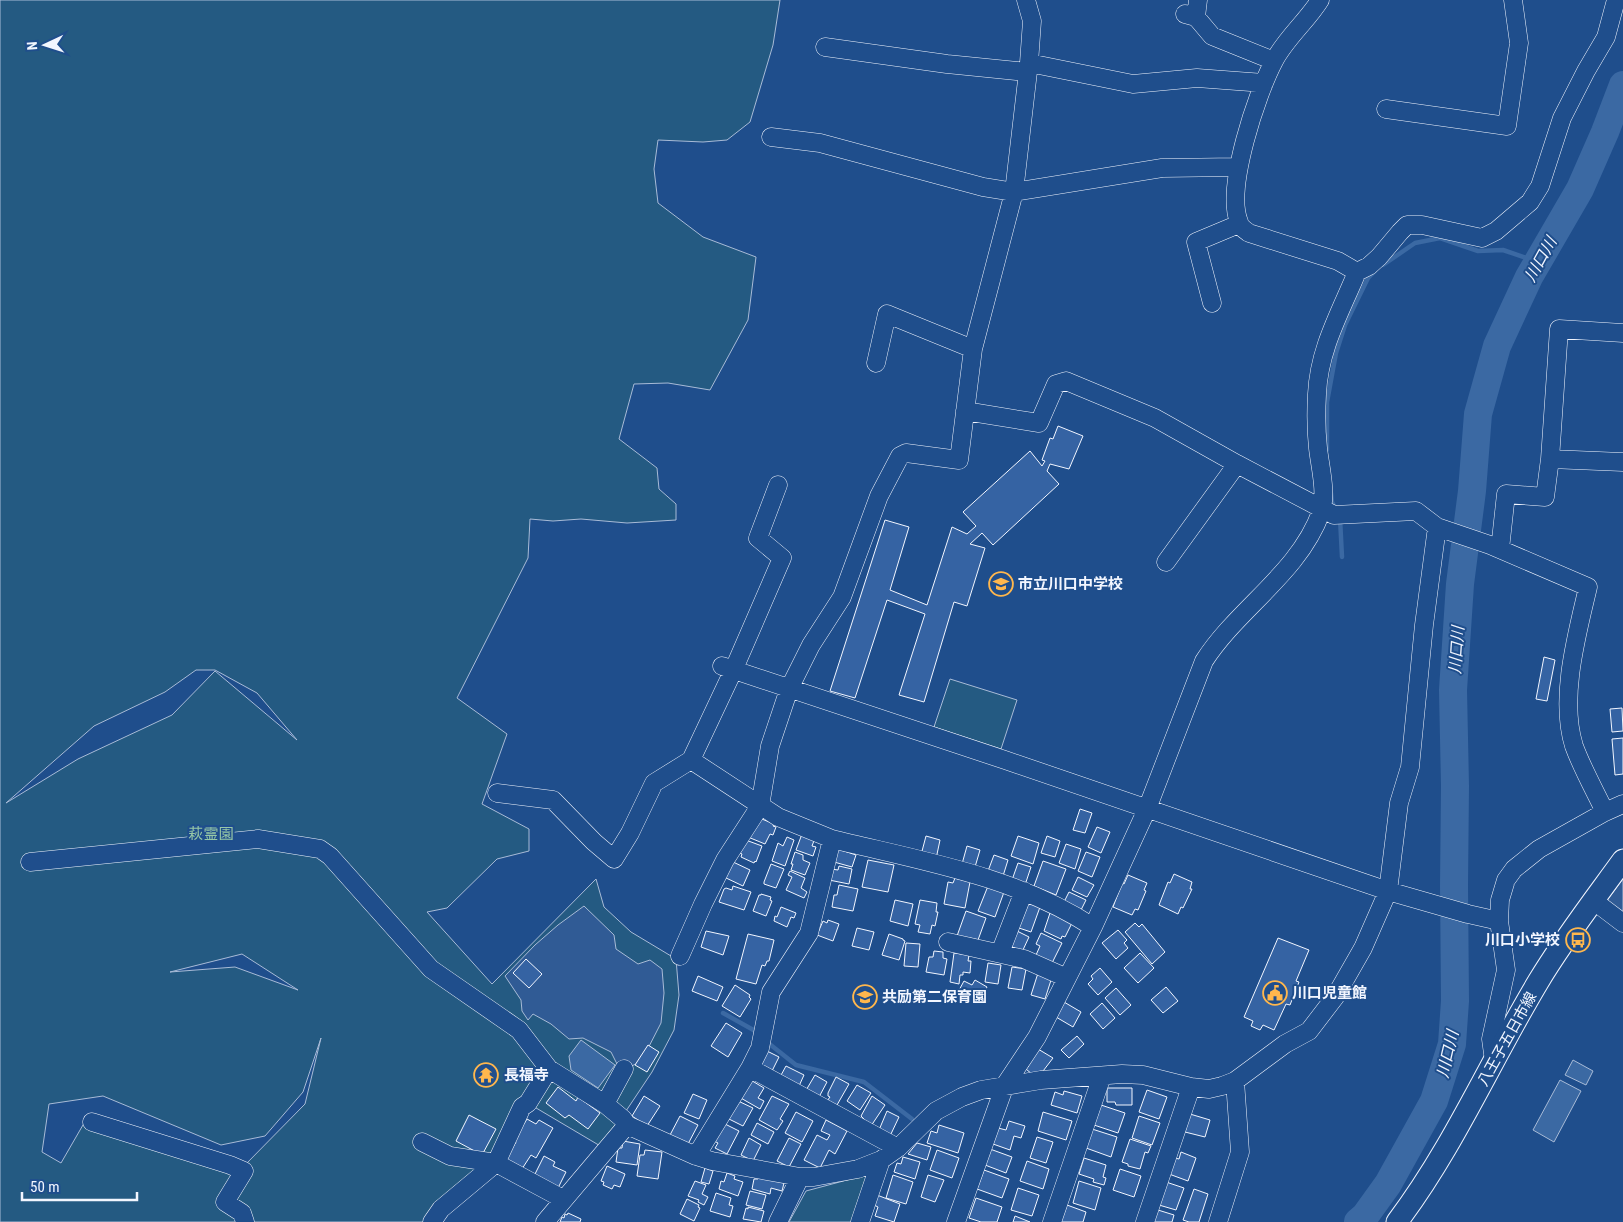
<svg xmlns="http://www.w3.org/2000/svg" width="1623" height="1222" font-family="'Roboto Condensed','Noto Sans JP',sans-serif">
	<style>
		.green { fill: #245a82; stroke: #a8bbd7; fill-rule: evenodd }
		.parking { fill: #305b95; stroke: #a8bbd7 }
		.water { fill: #3b69a3; stroke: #a8bbd7 }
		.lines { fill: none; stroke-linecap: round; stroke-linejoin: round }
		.stream { stroke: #3b69a3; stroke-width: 4.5 }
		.river { stroke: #3b69a3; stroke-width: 28 }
		.building { fill: #3563a3; stroke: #f2f6ff }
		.minor-casing { stroke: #f2f6ff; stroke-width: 19 }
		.major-casing { stroke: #f2f6ff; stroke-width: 23 }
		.minor { stroke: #1f4e8c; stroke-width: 18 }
		.major { stroke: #1f4e8c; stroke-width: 21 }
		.labels { text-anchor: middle; stroke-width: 4; stroke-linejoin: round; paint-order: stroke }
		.poi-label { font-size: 15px; font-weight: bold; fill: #f2f6ff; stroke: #1f4e8c; text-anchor: start }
		.park-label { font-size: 15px; fill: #97c8a6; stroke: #1f4e8c }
		.street-label { font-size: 15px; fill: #f2f6ff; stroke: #1f4e8c }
		.water-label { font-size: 16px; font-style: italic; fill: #f2f6ff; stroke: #1f4e8c }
	</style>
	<rect width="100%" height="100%" fill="#1f4e8c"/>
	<path class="green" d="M0,0H780L773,45L750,122L727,140L703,142L658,140L654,169L658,203L703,237L756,257L748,320L710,390L668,383L634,384L619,439L657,468L659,489L676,504V520L627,523L581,519L553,521L530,519L528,558L457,698L507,734L482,804L529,829V851L497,859L447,908L427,912L492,984L596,879L604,907L631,932L676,959L679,995L674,1030L652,1072L602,1147L526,1102L492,1164L427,1222H0ZM196,670H215L257,693L297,740L215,671L172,715L78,759L6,803L94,726L165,692ZM242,954L298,990L235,967L170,972ZM321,1038L305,1104L244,1166L87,1118L61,1163L42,1152L49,1104L103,1096L221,1145L265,1136L303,1092Z
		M950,679L1017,700L1001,749L934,727Z
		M878,1167L860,1222H789L806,1191L862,1176Z"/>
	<path class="parking" d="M1623,879V915L1605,903Z
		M584,906L614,935L616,949L638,964L650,960L662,969L664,993L661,1023L641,1062L624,1069L618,1066L611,1052L583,1038L569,1039L551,1024L533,1014L528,1020L522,1011L521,1000L505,976L535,945L558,925Z"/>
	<path class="water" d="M581,1040L615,1065L598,1088L571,1070L569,1056Z
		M1573,1060L1593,1071L1586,1085L1565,1075Z
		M1560,1080L1581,1091L1554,1142L1533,1130Z"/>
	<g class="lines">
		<path class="stream" d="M1383,265L1415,243L1440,238L1478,251L1503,250L1538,262
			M1327,450V402L1336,353L1345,325L1368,278L1375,271
			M1331,493L1332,502L1336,509
			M1340,518L1342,557
			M723,1013L757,1032
			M767,1042L796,1065L864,1082L912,1119"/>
		<path class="river" d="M1358,1222L1365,1216L1388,1184L1434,1101L1452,1044L1455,1001L1454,886L1455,786L1453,690L1460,584L1472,491L1478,414L1497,346L1529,277L1580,189L1605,132L1623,85"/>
	</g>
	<path class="building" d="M1058,426L1083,436L1069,469L1050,464L1047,471L1059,484L993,545L982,533L970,544L985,548L967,606L954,602L924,702L899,695L925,614L887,600L855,698L830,691L885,520L909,527L890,590L927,605L952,527L967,534L976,526L963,512L1030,451L1042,466L1045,461L1042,460L1050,438L1053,439Z
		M1544,657L1555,660L1547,701L1536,699Z
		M1622,708L1623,731L1612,732L1610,709Z
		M1623,738V774L1615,775L1612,739Z
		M1080,809L1092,813L1085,833L1073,830Z
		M757,817L774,824L773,826L776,827L773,835L770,834L765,844L748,837Z
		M1097,827L1110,832L1101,853L1088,847Z
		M802,834L815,838L812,846L816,847L813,856L796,850Z
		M926,836L940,840L936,859L921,855Z
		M1018,836L1039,843L1033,864L1011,856Z
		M1047,836L1060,841L1055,857L1041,853Z
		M787,837L794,840L785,866L772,861L778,843L783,846Z
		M743,839L762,846L756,862L755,861L754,863L741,857L742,854L738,852Z
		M1066,844L1081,849L1075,869L1059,863Z
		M967,846L980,850L975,867L962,864Z
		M838,849L856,855L852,867L834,862Z
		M795,852L803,855V860L810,863L805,875L791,870L793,864H791Z
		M1086,852L1100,857L1092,877L1078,871Z
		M994,855L1008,860L1003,876L988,871Z
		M868,860L894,865L888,892L862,887Z
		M731,861L750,870L743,886L724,877Z
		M1043,861L1066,869L1056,895L1034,886Z
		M1018,863L1031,867L1025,885L1012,880Z
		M771,864L784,869L776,888L764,884V882Z
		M839,866L852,869L849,884L829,880L831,869L838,870Z
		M790,871L805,878L801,888L807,892L804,898L786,890L792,877L788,875Z
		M1174,874L1192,882L1190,889H1192L1183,908L1181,907L1178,914L1159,905L1168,882L1170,883Z
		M1128,875L1147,883L1144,890L1146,891L1138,910L1135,909L1132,915L1113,907L1122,883L1124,884Z
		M1078,877L1094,885L1087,897L1072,890Z
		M955,878L970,882L965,908L944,904L948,882L953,883Z
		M839,885L858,889L853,911L832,907L834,895H837Z
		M733,886L751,892L744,910L719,902L724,889L726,888L732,890Z
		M988,886L1004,892L995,917L978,911Z
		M1069,892L1086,900L1080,912L1063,904Z
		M761,894L771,897L770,900L772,901L766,916L753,911L759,895H761Z
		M895,900L913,904L908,926L890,921Z
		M920,900L937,903L936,912H938L935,926L932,925L930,934L918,932L920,925L915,924Z
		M1025,902L1040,907L1031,932L1013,926Z
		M781,907L796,913L794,918L791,917L787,927L774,921L775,916L777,917Z
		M966,911L986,918L978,940L970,938L969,940L957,936Z
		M1050,913H1053L1072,923L1065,937L1062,936L1061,939L1044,931Z
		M828,920L839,924L833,941L817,935L823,921L827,923Z
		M1135,923L1139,927L1142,924L1165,952L1152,964L1125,932Z
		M857,928L874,932L869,950L852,946Z
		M1118,930L1127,940L1124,943L1128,948L1116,959L1102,943Z
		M706,931L729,936L723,955L701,947Z
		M1017,931L1029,937L1022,952L1005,943Z
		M1041,933L1062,943L1052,963L1036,955L1040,946L1036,944Z
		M748,934L774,940L769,961H767L765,966L762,965L756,984L736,979Z
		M889,934L903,939V940L905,941L899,960L882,955Z
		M1278,938L1309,950L1296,981L1299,982L1290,1005L1286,1004L1274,1030L1263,1025L1260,1030L1251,1026L1253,1021L1244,1017Z
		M906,943L920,944L918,967L904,966Z
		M934,951L943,952V958L947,959L944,975L926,972L929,957H933Z
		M954,953L969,955L968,961H971L970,973L963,972V975H960L959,984L950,982Z
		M1140,953L1154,968L1138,983L1124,968Z
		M526,959L542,974L529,988L513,973Z
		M988,963L1001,965L998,984L985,982Z
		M1012,967L1026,969L1022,990L1008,988Z
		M1100,968L1112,982L1098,995L1088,984L1093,979L1091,976Z
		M1038,973L1052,977L1045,999L1031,995Z
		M698,976L723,987L717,1001L692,991Z
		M975,980L987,987L981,999L972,994L970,998L958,992L964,981L972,985Z
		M735,985L750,995L749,997L751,999L740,1017L722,1006Z
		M1166,987L1178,1001L1163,1013L1151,1000Z
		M1116,988L1131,1005L1120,1015L1105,998Z
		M1064,1002L1081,1012L1073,1027L1056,1017Z
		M1102,1003L1115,1018L1103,1029L1090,1014Z
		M726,1023L742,1033L728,1057L711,1046Z
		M1077,1036L1084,1044L1069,1058L1061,1050Z
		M648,1045L659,1052L647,1072L635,1065Z
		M1038,1049L1053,1058L1040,1075H1033L1026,1069L1029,1066L1026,1064Z
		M765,1050L779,1057L771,1073L757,1066Z
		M786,1066L804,1075L799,1086L780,1077Z
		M815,1075L827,1082L819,1097L805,1092Z
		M836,1077L849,1084L837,1105L827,1101L830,1097L828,1096V1093Z
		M749,1079L764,1088L758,1098L764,1101L760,1109L739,1097Z
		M857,1085L871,1093L860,1110L847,1101Z
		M558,1087L576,1101L578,1097L600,1113L588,1129L569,1115L565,1118L546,1103Z
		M1107,1088H1132V1105H1116L1115,1102H1107Z
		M1147,1090L1167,1097L1159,1119L1139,1112Z
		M1064,1091L1082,1096L1077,1113L1051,1105L1055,1092L1063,1095Z
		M693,1094L707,1100L699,1119L684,1113Z
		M644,1096L660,1106L647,1126L632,1116Z
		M772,1096L789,1104L780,1119L783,1121L777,1130L759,1120Z
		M872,1096L885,1105L871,1126L861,1116Z
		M736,1100L753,1108L743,1126L727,1118Z
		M1101,1105L1125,1113L1118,1133L1094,1125Z
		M887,1111L899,1117L890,1136L879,1130Z
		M796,1112L813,1121L802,1142L785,1133Z
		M1043,1112L1072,1121L1066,1140L1038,1131Z
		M1190,1114L1210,1120L1205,1137L1185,1132Z
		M469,1115L496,1129L482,1155L456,1141Z
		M680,1116L698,1125L688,1144L670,1135Z
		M1139,1116L1160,1123L1152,1145L1132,1138Z
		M527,1119L536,1124L539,1120L553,1128L536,1158L531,1155L520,1172L504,1162L516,1142L511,1139L520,1130Z
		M826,1120L847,1131L835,1154L829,1150L820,1168L804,1160L817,1135L827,1140L830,1135L821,1131Z
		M1009,1121L1025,1126L1021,1138L1014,1136L1010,1150L993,1144L998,1128L1006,1130Z
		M723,1123L739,1131L727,1154L715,1148L718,1143L714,1141Z
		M757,1123L774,1132L768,1144L751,1135Z
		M939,1125L964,1133L958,1153L927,1143L931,1131L937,1133Z
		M1092,1129L1117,1137L1111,1157L1086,1148Z
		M1037,1137L1053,1142L1046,1163L1030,1158Z
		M749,1138L761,1145L753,1161L741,1155Z
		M789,1138L801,1144L789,1167L777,1161Z
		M1130,1139L1151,1146L1148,1153L1145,1152L1140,1169L1128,1166V1164L1122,1162Z
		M623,1141L640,1144L637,1165L616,1162L618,1148H622Z
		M917,1143L931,1147L927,1160L908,1154Z
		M990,1149L1012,1157L1006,1173L985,1165Z
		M645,1150L662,1152L658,1179L637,1176L640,1155H644Z
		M937,1150L959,1158L952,1178L930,1170Z
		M1181,1152L1196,1158L1188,1181L1169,1174L1175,1158L1179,1159Z
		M544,1156L555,1162L553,1166L566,1172L557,1190L533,1178Z
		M903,1157L920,1162L915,1179L894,1172L897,1163L901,1164Z
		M1084,1158L1106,1165L1103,1177L1106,1178L1104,1185L1093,1182L1094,1179L1079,1174Z
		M1027,1161L1049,1169L1043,1189L1020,1181Z
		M607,1166L625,1174L620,1187L614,1185L612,1189L603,1185L604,1182L601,1181Z
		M705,1168L713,1171L709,1184L701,1182Z
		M1120,1169L1141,1176L1134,1197L1113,1190Z
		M984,1170L1009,1179L1002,1198L977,1189Z
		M727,1173L735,1176L734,1179L743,1182L738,1196L719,1189L721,1181L724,1182Z
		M893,1175L913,1182L906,1204L886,1198Z
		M928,1175L944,1180L935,1202L921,1197Z
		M759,1177L784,1183L782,1191L771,1188L770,1194L752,1189L754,1179H758Z
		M695,1181L706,1185L702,1194L708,1197L704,1205L698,1202L699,1200L688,1196Z
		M1079,1181L1101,1188L1095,1210L1073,1203Z
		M1166,1182L1184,1188L1176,1210L1159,1205Z
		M1018,1188L1039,1195L1032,1216L1011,1210Z
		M1194,1189L1208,1194L1199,1222H1189L1183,1220Z
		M750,1191L766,1195L762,1209L746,1205Z
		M716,1193L731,1198L729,1205L733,1206L730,1217L710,1211Z
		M877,1195L900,1204L894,1222L875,1216L878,1207L874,1205Z
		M976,1198L1002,1207L997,1222H981L969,1218Z
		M687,1199L699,1205L698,1207L700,1208L694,1221L680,1214Z
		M1067,1205L1086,1212L1083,1222H1061Z
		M748,1207L764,1211L761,1222L743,1219L746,1208L748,1209Z
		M1158,1210L1174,1215L1172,1222H1153Z
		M568,1213L581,1219L580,1222H560L562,1217L564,1218L565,1214L567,1215Z
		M1015,1216L1030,1222H1013Z"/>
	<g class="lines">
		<g class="minor-casing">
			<path id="minor" d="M1185,14L1196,17L1198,0
				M1196,17L1212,36L1274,61
				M825,47L947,64L1027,72
				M1029,63L1133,84L1197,78L1264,83
				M1386,109L1507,126L1519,43L1513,0
				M771,137L820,143L983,187L1014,192L1162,168L1238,167
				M1357,272L1369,266L1379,257L1400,232L1407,225H1422L1482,238L1496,231L1530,202L1540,186L1562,118L1586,71L1606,37L1616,0
				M1212,303L1196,242L1239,224
				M876,363L887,314L973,349
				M965,411L1039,423L1056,384L1066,381L1155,418L1237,464L1334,515L1416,511L1437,527L1490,545L1588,587C1577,634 1559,698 1574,746C1582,768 1595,791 1605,812
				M1550,459L1623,462
				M1500,549L1506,494L1545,497L1550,459L1559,329L1623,333
				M1166,562L1237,464
				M722,666L1005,760L1388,891L1468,914L1499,921
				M691,760L733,671L782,558L758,538L778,485
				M497,793L553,800L594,842L614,859L630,833L654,783L691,760L778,817L832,839L809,933L771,992L760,1048L750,1068L696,1156
				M832,839C922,861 1015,876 1093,927
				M30,862L258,839L320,849L330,856L431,969L519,1030L549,1069L605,1104L623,1119L627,1125L696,1156L712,1161L800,1177H814L858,1169L881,1160L898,1148L936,1111L962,1097L981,1090L1041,1080L1122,1074L1143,1075L1191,1087L1209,1089L1222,1086L1235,1081L1285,1044L1309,1031L1335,997L1363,948L1388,891L1399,803L1410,767L1424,625L1437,527
				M1594,901L1623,923
				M948,942L1024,959L1067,978
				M1000,953L1024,891
				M680,956L703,904L725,860L760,806L770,746L789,689L811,645L842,597L879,496L900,456L906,453L959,460L973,349L1014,192L1029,63L1032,21L1026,0
				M1494,1061L1491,1039L1506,970L1499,921L1500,900L1506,880L1514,869L1539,849L1605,812L1623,804
				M750,1068L898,1148
				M605,1104L624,1069
				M92,1122L230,1165L244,1171L225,1202L242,1213L245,1222
				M422,1142L450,1156L496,1163L563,1199
				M432,1222L441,1209L496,1163L522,1107L528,1103L549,1069
				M545,1222L627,1125
				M778,1222L800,1177
				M860,1222L881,1160
				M956,1222L1005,1085L1037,1037L1093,927L1147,809L1204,661C1238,608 1299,573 1321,512C1327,492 1320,467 1318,448C1316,430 1316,412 1317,394C1319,349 1340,313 1357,272L1338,261L1249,233C1245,230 1240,227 1239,222C1225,188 1257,93 1274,61C1286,38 1307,21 1320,0
				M1052,1222L1102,1076
				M1145,1222L1191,1087
				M1218,1222L1240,1152L1235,1081"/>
		</g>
		<g class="major-casing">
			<path id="major" d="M1397,1222C1453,1148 1490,1062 1538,982C1563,940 1594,900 1623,860"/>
		</g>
		<use href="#minor" class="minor"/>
		<use href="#major" class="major"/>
	</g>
	<defs>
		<g id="school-ring" transform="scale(1.25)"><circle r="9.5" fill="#1f4e8c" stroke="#ffb74d" stroke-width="1.5"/><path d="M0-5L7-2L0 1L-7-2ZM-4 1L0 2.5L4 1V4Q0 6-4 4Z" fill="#ffb74d"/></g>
		<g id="bus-ring" transform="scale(1.25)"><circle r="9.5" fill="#1f4e8c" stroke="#ffb74d" stroke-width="1.5"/><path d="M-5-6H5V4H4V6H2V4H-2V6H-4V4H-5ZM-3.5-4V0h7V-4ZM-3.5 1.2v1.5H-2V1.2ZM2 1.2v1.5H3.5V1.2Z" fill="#ffb74d"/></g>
		<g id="civic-ring" transform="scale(1.25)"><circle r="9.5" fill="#1f4e8c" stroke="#ffb74d" stroke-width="1.5"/><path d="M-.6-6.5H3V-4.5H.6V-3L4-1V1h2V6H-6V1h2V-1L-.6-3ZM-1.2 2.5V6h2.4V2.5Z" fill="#ffb74d"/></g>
		<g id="temple-ring" transform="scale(1.25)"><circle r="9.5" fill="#1f4e8c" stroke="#ffb74d" stroke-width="1.5"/><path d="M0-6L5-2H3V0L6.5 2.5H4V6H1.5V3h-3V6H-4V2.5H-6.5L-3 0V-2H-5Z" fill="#ffb74d"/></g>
	</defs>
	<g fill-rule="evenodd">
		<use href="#school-ring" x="1001" y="584"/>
		<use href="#bus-ring" x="1578" y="940"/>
		<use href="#civic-ring" x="1275" y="993"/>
		<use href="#school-ring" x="865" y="997"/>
		<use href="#temple-ring" x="486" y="1075"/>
	</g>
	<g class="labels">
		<g class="poi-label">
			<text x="1018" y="589">市立川口中学校</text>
			<text x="1560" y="945" text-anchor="end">川口小学校</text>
			<text x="1292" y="998">川口児童館</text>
			<text x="882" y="1002">共励第二保育園</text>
			<text x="504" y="1080">長福寺</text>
		</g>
		<g class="park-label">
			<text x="211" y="839">萩霊園</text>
		</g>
		<g class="street-label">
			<text transform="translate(1507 1039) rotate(-61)" y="5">八王子五日市線</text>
		</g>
		<g class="water-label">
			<text transform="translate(1540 259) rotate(-61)" y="6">川口川</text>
			<text transform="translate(1456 650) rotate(-86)" y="6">川口川</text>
			<text transform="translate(1447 1054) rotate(-77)" y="6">川口川</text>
		</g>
	</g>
	<g transform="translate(45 45) rotate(266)" stroke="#1f4e8c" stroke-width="4" paint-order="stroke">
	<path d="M0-4L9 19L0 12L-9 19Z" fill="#f2f6ff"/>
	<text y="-8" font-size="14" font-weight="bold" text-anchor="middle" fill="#f2f6ff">N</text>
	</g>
	<path d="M22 1192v8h115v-8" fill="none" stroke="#f2f6ff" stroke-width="2.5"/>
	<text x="30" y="1192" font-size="15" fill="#f2f6ff" stroke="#1f4e8c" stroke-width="4" paint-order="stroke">50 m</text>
</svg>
